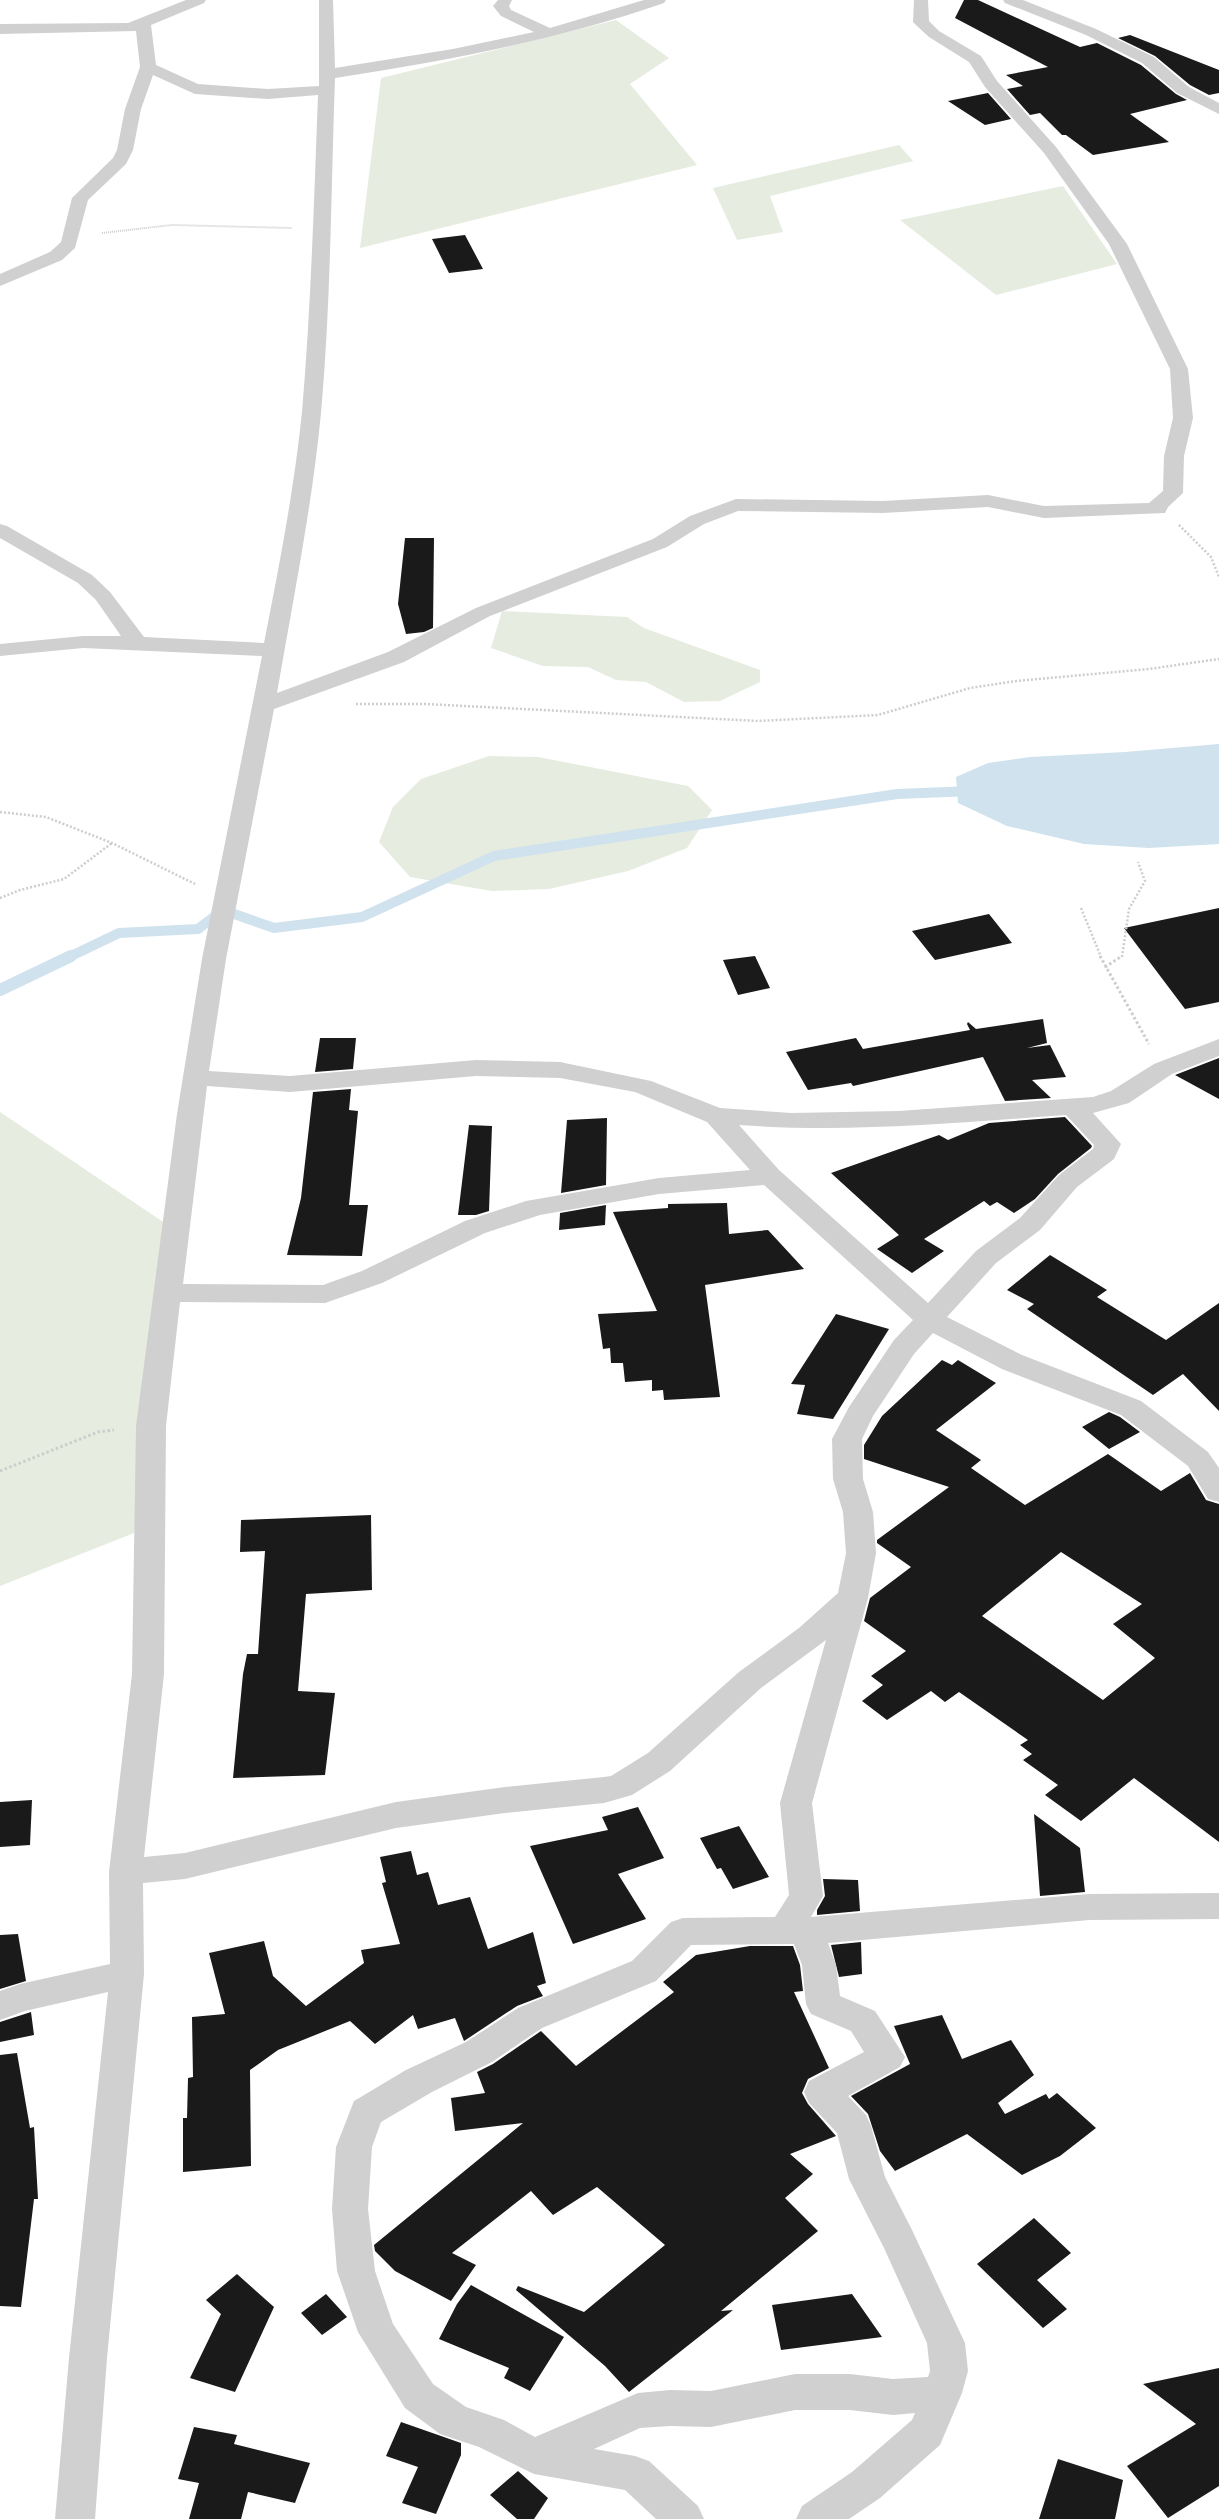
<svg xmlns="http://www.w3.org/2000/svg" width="1219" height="2519" font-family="Inter,sans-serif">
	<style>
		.green { fill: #e6ecdf }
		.water { fill: #cfe2ee }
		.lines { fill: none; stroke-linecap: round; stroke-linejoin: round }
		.stream-far1 { stroke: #cfe2ee; stroke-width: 10 }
		.stream { stroke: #cfe2ee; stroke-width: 12 }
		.building { fill: #1a1a1a; fill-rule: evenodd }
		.path-far2 { stroke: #cdcdcd; stroke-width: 2; stroke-dasharray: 1 1; stroke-linecap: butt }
		.path-far1 { stroke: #cdcdcd; stroke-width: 2.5; stroke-dasharray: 2 2; stroke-linecap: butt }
		.path { stroke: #cdcdcd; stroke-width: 3; stroke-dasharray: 2.5 2.5; stroke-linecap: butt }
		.minor { fill: #d0d0d0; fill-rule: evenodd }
	</style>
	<rect width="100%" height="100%" fill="#fff"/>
	<path class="green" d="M616,20L669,58L630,84L697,165L360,248L381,78Z
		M899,145L913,161L770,196L783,232L737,240L713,188Z
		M1063,186L1117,264L996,295L900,220Z
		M502,611L627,617L644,628L760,670V682L720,701L684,702L646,682L616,680L588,667L543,666L491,648Z
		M489,756L538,757L688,786L712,810L687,848L628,871L549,889L492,891L410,877L379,842L393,807L421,779Z
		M0,1112L181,1234L134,1533L0,1586Z"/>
	<path class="water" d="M1219,744V844L1149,848L1084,844L1007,826L958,803L956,777L988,763L1030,757L1125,752Z"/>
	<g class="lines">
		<path class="stream-far1" d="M69,957L119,933L198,929L223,910L274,928L362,917L494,856L897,794L973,791"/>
		<path class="stream" d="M0,990L71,956"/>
	</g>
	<path class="building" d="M964,0H978L1080,47L1097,43L1141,65L1176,94L1187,100L1130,114L1169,142L1093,155L1066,135H1062L1040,113L1030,115L1007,89L1023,86L1006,75L1048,67L955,18Z
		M1130,35L1219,70V93L1209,95L1190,85L1155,56L1118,38Z
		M988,93L1011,119L985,125L948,101Z
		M465,235L483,269L449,273L432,239Z
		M405,538H434L433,628L424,632L406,634L398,604Z
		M1219,908V1002L1185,1009L1124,928Z
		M989,914L1012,943L935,960L912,931Z
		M755,956L770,988L738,995L723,960Z
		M1043,1019L1047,1043L1027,1048L1050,1045L1066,1077L1032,1080L1051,1098L1005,1101L983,1057L853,1086L851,1083L808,1090L786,1052L856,1038L863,1049L970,1030L967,1024L968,1022L976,1029Z
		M320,1038H356L353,1069L315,1072Z
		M1219,1058V1099L1175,1075Z
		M351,1089L349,1110L358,1111L349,1205H368L362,1256L287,1255L301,1198L313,1092Z
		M1065,1117L1092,1146L1091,1148L1058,1174L1035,1199L1014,1213L997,1202L990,1206L984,1201L924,1239L944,1251L912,1273L877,1249L899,1235L831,1173L939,1135L948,1140L989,1123Z
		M607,1118L606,1185L561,1193L567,1120Z
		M469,1125L492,1126L489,1211L476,1215H458Z
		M727,1203L729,1234L768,1230L804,1269L705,1285L720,1397L664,1400L663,1390L652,1391V1380L625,1382L623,1363H611L610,1348L603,1349L598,1314L657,1311L613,1212L668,1208V1204Z
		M606,1205L605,1225L559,1230L560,1213Z
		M1050,1255L1107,1290L1097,1297L1166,1340L1219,1303V1411L1183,1374L1153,1395L1027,1309L1034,1304L1007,1290Z
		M836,1314L889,1329L833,1419L797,1414L805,1385L791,1384Z
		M942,1360L952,1365L958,1360L996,1383L936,1430L981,1460L971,1468L1025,1505L1108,1454L1161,1491L1190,1473L1206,1500L1219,1504V1842L1134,1778L1081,1821L1045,1795L1058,1785L1023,1760L1032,1754L1020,1745L1028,1740L959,1692L945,1702L931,1691L887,1720L862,1701L883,1685L871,1676L906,1651L864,1621L870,1598L911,1567L877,1543V1540L949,1487L864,1459V1445L882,1416ZM1061,1552L1142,1604L1113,1624L1155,1658L1103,1700L982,1616Z
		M1109,1412L1120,1417L1140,1432L1109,1449L1082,1427Z
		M371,1515L372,1590L306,1594L298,1691L335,1693L325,1775L233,1778L243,1674L247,1654H258L265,1551L240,1552L241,1520Z
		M32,1800L30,1845L0,1847V1802Z
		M638,1807L664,1858L618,1874L646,1919L573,1944L530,1846L608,1830L602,1817Z
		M1034,1814L1080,1848L1085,1892L1040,1896Z
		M739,1826L769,1877L733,1889L721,1868L717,1869L700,1838Z
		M411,1851L417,1875L428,1872L438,1905L470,1897L488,1949L533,1932L546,1983L537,1986L543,1996L517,2006L464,2041L455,2018L418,2029L413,2015L375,2044L350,2021L278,2050L250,2070L251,2166L183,2172V2118H187L188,2078L193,2077L192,2017L225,2014L209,1953L264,1941L273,1976L306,2006L364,1963L361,1950L400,1944L382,1883L386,1882L380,1857Z
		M823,1879L858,1880L860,1911L817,1915V1910L825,1896Z
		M18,1934L26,1981L0,1989V1935Z
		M861,1942L862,1974L839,1977L831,1945Z
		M750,1946H793L800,1965L803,1991L794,1992L829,2068L808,2079L802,2093L808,2104L836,2136L790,2154L813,2174L785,2198L818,2231L721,2311L733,2310L629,2392L605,2366L516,2290L518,2286L584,2312L665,2245L597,2187L553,2215L531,2191L452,2253L476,2265L451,2301L395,2271L375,2251L374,2245L523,2123L455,2131L451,2098L485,2093L477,2072L493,2064L541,2031L576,2066L674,1992L663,1982L696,1955Z
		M31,2012L34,2035L0,2042V2022Z
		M942,2015L962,2059L1011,2040L1034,2075L998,2103L1005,2114L1046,2094L1049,2099L1057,2093L1096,2128L1060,2156L1022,2175L967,2134L895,2171L880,2151L868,2114L851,2096L910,2064L894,2026Z
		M17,2053L30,2128L34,2127L38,2199H34L21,2307L0,2306V2055Z
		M1034,2218L1071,2253L1037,2280L1067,2309L1043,2328L977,2264Z
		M237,2274L274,2307L235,2392L190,2378L221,2314L206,2300Z
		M471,2285L564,2337L530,2391L504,2378L509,2368L439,2339L457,2304Z
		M326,2294L347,2317L322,2335L301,2313Z
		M852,2294L882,2337L781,2350L772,2305Z
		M1219,2368V2486L1168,2518L1127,2466L1196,2424L1143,2384Z
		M401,2422L461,2443V2455L436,2514L402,2503L418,2467L386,2456Z
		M194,2427L237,2435L234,2444L310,2463L295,2503L248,2492L241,2519H189L199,2483L178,2479Z
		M1058,2459L1123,2480L1115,2519H1039Z
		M518,2471L548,2498L534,2519H517L490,2495Z"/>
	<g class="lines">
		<path class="path-far2" d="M102,233L172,225L292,228"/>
		<path class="path-far1" d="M1179,525L1211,557L1219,577
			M356,704H425L758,721L878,715L970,688L1016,681L1149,669L1219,659
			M0,812L46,817L112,843L195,884
			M0,898L20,890L64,879L112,843
			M1081,908L1101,957
			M1122,957L1129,909L1145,881L1138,862"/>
		<path class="path" d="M1100,956L1149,1044
			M1105,967L1122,956
			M0,1471L98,1432L114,1430"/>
		<path class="minor" d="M186,0H206L204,3L151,25L156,65L198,84L268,89L319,86V0H333L335,68L453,49L534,32L501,16L493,6L498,0H512L509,6L511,10L550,28L644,0H666L664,3C557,40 447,61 335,78C331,189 331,302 321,413C312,507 293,600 277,693L388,652L476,608L653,539L690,516L736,499L883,501L988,495L1044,506L1149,503L1163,491L1164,456L1173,418L1170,369L1109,244L1044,153L985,87L969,62L929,37L916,25L913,22L914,0H928L929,21L939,31L981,56L997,81L1056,147L1127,244L1188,369L1193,418L1184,456L1183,493L1168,507L1165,513L1044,518L988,507L883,513L738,511L704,524L667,547L490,616L404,662L274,709L226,959L209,1071L290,1076L476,1060L560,1062L651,1081L720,1108L791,1113L899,1111L1093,1097L1111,1091L1154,1064L1219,1039V1056L1172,1074L1129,1103L1093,1113L1121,1144L1114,1159L1077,1187L1040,1230L996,1263L947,1317L1022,1355L1141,1401L1208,1452L1219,1468V1502L1208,1499L1188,1466L1121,1415L1002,1369L933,1333L914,1354L873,1416L862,1439L863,1479L873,1512L876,1553L868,1598L812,1803L823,1896L811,1917L1089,1894L1219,1893V1919L1089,1920L828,1943L836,1965L840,1996L875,2011L905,2057L900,2067L848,2096L866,2115L871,2126L885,2177L912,2230L965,2343L968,2371L962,2393L940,2445L880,2498L849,2519H796L802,2506L852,2472L912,2420L915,2413L893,2415L850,2410H795L711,2427L670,2426L640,2428L594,2449L635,2456L649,2461L698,2506L704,2519H656L625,2490L534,2474L479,2447L440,2434L405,2408L358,2332L337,2271L332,2209L336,2147L354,2101L406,2070L466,2042L518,2008L632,1961L671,1922L683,1918L775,1917L789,1895L780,1803L826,1640L761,1688L670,1771L632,1795L604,1803L505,1813L396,1828L185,1879L143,1883L144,1974L107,2358L95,2519H55L69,2358L108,1992L25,2011L0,2020V1991L20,1984L110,1964L109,1872L132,1674L136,1426L177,1114L202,959L262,656L83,648L0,656V644L83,636H121L96,600L78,583L0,538V524L7,526L92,575L110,592L144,637L264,643C279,567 294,490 302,412C311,307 314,201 318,95L268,99L195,94L153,75L141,109L133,150L126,164L88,200L75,248L62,260L0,286V274L50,252L61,242L72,198L113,158L117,150L125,109L140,67L136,31L0,34V24L128,23ZM476,1076L560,1078L635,1092L707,1122L750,1170L659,1178L526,1201L465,1221L362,1271L323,1285L183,1284L207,1086L290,1092ZM1066,1115L1094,1145L1093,1149L1059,1175L1020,1218L976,1251L928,1303L779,1170L739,1125C848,1133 957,1123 1066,1115ZM764,1185L913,1320L894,1340L849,1407L832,1439L833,1479L843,1512L846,1553L838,1593L799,1628L739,1672L648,1753L611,1776L604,1777L505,1787L396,1802L185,1853L144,1857L164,1674L166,1426L180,1302L325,1303L382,1283L485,1233L540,1215L659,1194ZM794,1944L802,1965L806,2004L811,2014L851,2031L864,2052L809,2081L804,2092L809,2103L837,2133L849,2179L884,2248L927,2343L930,2371L928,2377L893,2379L850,2374H795L711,2391L670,2390L638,2393L535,2437L504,2420L466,2407L433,2384L393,2324L375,2271L368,2209L372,2147L381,2122L432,2092L492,2062L542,2028L656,1981L691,1945Z
			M1003,0H1023L1096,29L1154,57L1189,87L1219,103V114L1177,93L1142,63L1086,35L1005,3Z"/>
	</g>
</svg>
